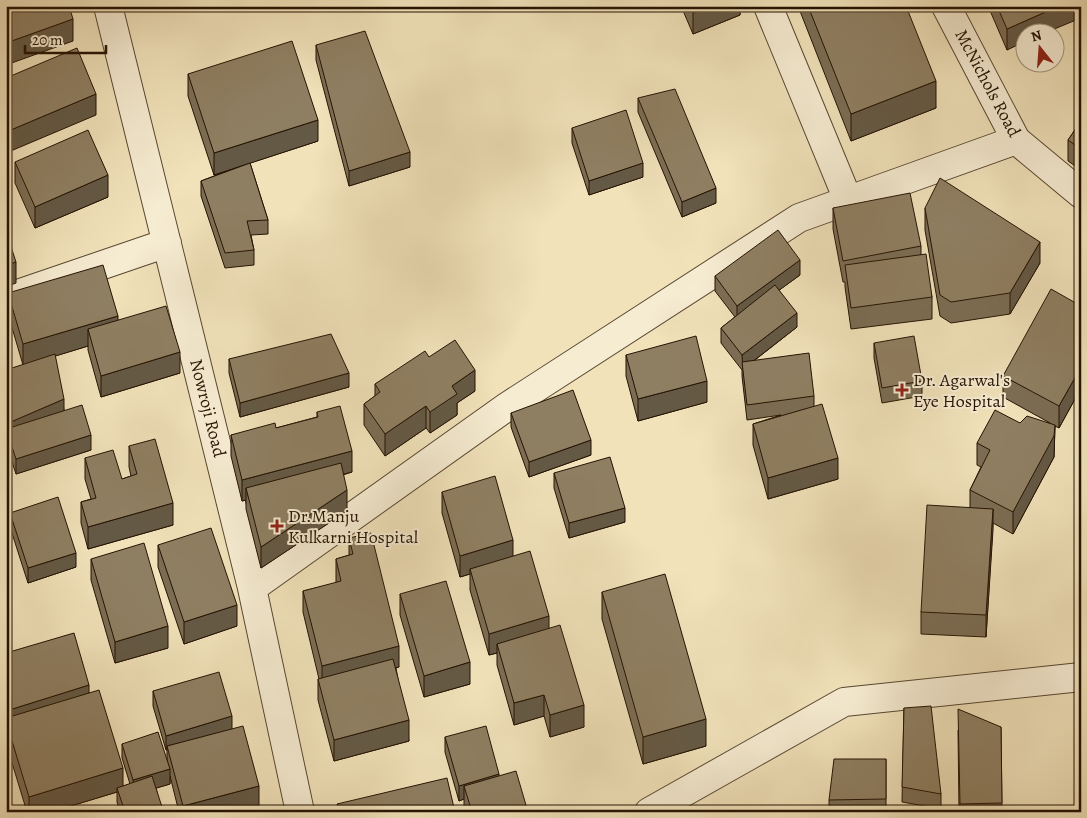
<svg xmlns="http://www.w3.org/2000/svg" width="1087" height="818" font-family="Alegreya,serif">
	<style>
		.lines { fill: none; stroke-linecap: round; stroke-linejoin: round }
		.minor-casing { stroke: #584731; stroke-width: 30 }
		.minor { stroke: #f6ecd2; stroke-width: 28 }
		.wall { fill: #7b6d54; stroke: #251303 }
		.shaded-wall { fill: #645945; stroke: #251303 }
		.building { fill: #8f7f62; stroke: #251303 }
		.poi-dot { fill: #8f2418; stroke: #f6ecd2; stroke-width: 2 }
		.labels { text-anchor: middle; stroke-width: 4; stroke-linejoin: round; paint-order: stroke }
		.street-label { font-size: 18px; fill: #251303; stroke: #f6ecd2 }
		.poi-label { font-size: 18px; fill: #251303; stroke: #f6ecd2; text-anchor: start }
	</style>
	<rect width="100%" height="100%" fill="#f1e2ba"/>
	<filter id="stains"><feTurbulence type="fractalNoise" baseFrequency=".004" numOctaves="4"/><feColorMatrix values="0 0 0 0 .2 0 0 0 0 .09 0 0 0 0 .02 0 0 0 .5 -.17"/></filter>
	<radialGradient id="worn" r=".72"><stop offset=".6" stop-color="#630" stop-opacity="0"/><stop offset="1" stop-color="#630" stop-opacity=".3"/></radialGradient>
	<g class="lines">
		<g class="minor-casing">
			<path id="minor" d="M108,6L252,588L300,812
				M768,6L848,200
				M946,6L1016,140L1081,194
				M6,298L167,243
				M252,588L508,406L799,218L1016,140
				M649,812L844,702L1081,677"/>
		</g>
		<use href="#minor" class="minor"/>
	</g>
	<path class="wall" d="M681,6H740V15L693,34Z
		M798,6H906L936,108L851,141Z
		M988,6H1081L1007,50Z
		M316,45L410,167L349,186L316,60Z
		M188,74L318,141L250,163L268,220V234L251,235L254,250V265L225,268L201,196V181L248,163L214,175L188,96Z
		M638,98L716,203L682,217L638,112Z
		M1081,121V170L1068,161V140Z
		M572,128L643,177L589,195L572,143Z
		M15,162L108,197L35,228L15,183Z
		M833,208L921,246V255L932,297V319L851,329L845,287V282H843L833,229Z
		M925,208L1040,263L1010,314L951,323L940,316L925,230Z
		M800,275L779,290L797,327L755,360L814,396V406L838,479L768,499L753,445V424L781,415L747,420L742,376V370L721,343V328L735,317L715,291V276Z
		M8,293L118,320L180,373L101,397L88,350V346L55,356L64,410L91,450L16,474L6,444V370L23,365L8,314Z
		M1081,306V388L1059,428L1055,426L1054,457L1013,534L993,523L986,637L921,634V612L970,508V490L981,467L977,465V443L1020,423H1050L1003,397V376Z
		M874,343L922,381V396L882,403L874,358Z
		M626,355L707,402L638,421L626,376Z
		M429,357L475,391L457,403V415L430,433L426,428L385,456L364,425V404L375,396V384Z
		M229,359L349,387L240,417L229,373Z
		M317,412L352,472L343,475L347,511L261,568L246,509V500L242,501L231,456V435L276,428L317,417Z
		M511,413L591,455L529,477L511,427Z
		M129,446L173,525L88,549L81,523V502L91,499L85,479V458L122,479L131,476L129,467Z
		M554,473L625,522L569,538L554,488Z
		M442,492L513,556L549,629L584,727L550,737L544,716L514,725L497,665V653L489,655L470,590V574L460,577L442,513Z
		M10,513L76,567L28,583L10,527Z
		M349,538L399,667L396,668L409,741L334,761L318,700V679H319L303,612V591L336,583V559L349,555Z
		M158,545L237,626L184,644L158,567Z
		M91,559L168,648L115,663L91,580Z
		M602,592L706,746L643,764L602,619Z
		M400,594L470,684L424,697L400,615Z
		M6,653L89,692L123,786L130,784L122,758V744L167,762V750H166L153,706V691L232,729L259,807L243,812H179L170,776V784L156,788L162,812H120L117,802V792L51,812H27L6,743Z
		M904,708L941,794V809L902,802Z
		M1001,727L1002,812H959L958,730Z
		M445,737L499,776L528,812H465L464,807V799L459,801L445,752Z
		M886,759V812H829V800Z"/>
	<path class="shaded-wall" d="M709,6H740V15L693,34V13Z
		M1059,6H1081V18L1047,32H1024V42L1007,50V29Z
		M73,19V41L6,65V43Z
		M936,81V108L851,141V114Z
		M96,94V115L6,153V132Z
		M318,120V141L214,175V153Z
		M410,152V167L349,186V171Z
		M643,163V177L589,195V181Z
		M108,175V197L35,228V207Z
		M716,188V203L682,217V202Z
		M1040,242V263L1010,314V293Z
		M800,260V275L737,321V306Z
		M16,262V283L6,287V265Z
		M797,313V327L743,369L742,355Z
		M118,316V337L88,329V346L23,366V344Z
		M180,352V373L101,397V376Z
		M1081,367V388L1059,428V406Z
		M475,370V391L457,403V415L430,433V412L452,386Z
		M349,373V387L240,417V403Z
		M707,381V402L638,421V399Z
		M64,399V414L6,429V438V424Z
		M426,406V428L385,456V434Z
		M1055,425L1054,457L1013,534V512Z
		M91,435V450L16,474V459Z
		M591,440V455L529,477V462Z
		M352,451V472L249,499L246,488V500L242,501V480Z
		M838,458V479L768,499V478Z
		M347,490V511L261,568V547Z
		M173,503V525L88,549V527Z
		M625,508V522L569,538V523Z
		M993,509V530L986,637V615Z
		M513,540V561L470,569V574L460,577V556Z
		M76,553V567L28,583V568Z
		M237,605V626L184,644V622Z
		M549,616V637L497,644V653L489,655V634Z
		M168,626V648L115,663V642Z
		M399,646V667L322,687V666Z
		M470,662V684L424,697V676Z
		M89,685V707L6,721V711Z
		M544,695V716L514,725V703Z
		M584,705V727L550,737V715Z
		M232,716V731L167,746V750H166V736Z
		M706,719V746L643,764V737Z
		M409,720V741L334,761V740Z
		M123,768V790L117,788V792L51,812H29V797Z
		M170,769V784L133,795V780Z
		M499,774V789L464,786V799L459,801V786Z
		M259,786V807L243,812H183V806Z
		M162,807V812H148Z"/>
	<path class="building" d="M6,6H69L73,19L6,43Z
		M690,6H709L693,13Z
		M808,6H906L936,81L851,114Z
		M997,6H1059L1007,29Z
		M365,31L410,152L349,171L316,45Z
		M292,41L318,120L214,153L188,74Z
		M77,48L96,94L6,132V78Z
		M675,89L716,188L682,202L638,98Z
		M626,110L643,163L589,181L572,128Z
		M1081,121V149L1068,140Z
		M88,130L108,175L35,207L15,162Z
		M250,163L268,220L247,221L254,250L225,253L201,181Z
		M940,178L1040,242L1010,293L951,302L940,295L925,208Z
		M910,193L921,246L843,261L833,208Z
		M778,230L800,260L737,306L715,276Z
		M6,231L16,262L6,265Z
		M926,254L932,297L851,308L845,265Z
		M103,265L118,316L23,344L8,293Z
		M775,285L797,313L742,355L721,328Z
		M1051,289L1081,306V367L1059,406L1003,376Z
		M166,306L180,352L101,376L88,329Z
		M331,334L349,373L240,403L229,359Z
		M696,336L707,381L638,399L626,355Z
		M914,336L922,381L882,388L874,343Z
		M455,340L475,370L452,386L457,394L430,412L426,406L385,434L364,404L380,392L375,384L425,351L429,357Z
		M809,353L814,396L747,405L742,362Z
		M55,354L64,399L6,424V370Z
		M573,390L591,440L529,462L511,413Z
		M822,404L838,458L768,478L753,424Z
		M82,405L91,435L16,459L6,429Z
		M340,406L352,451L242,480L231,435L275,423L276,428L318,417L317,412Z
		M995,410L1020,423L1027,416L1055,425L1054,436L1013,512L970,490L990,450L977,443Z
		M155,439L173,503L88,527L81,502L96,498L85,458L113,450L122,479L137,474L129,446Z
		M610,457L625,508L569,523L554,473Z
		M341,463L347,490L261,547L246,488Z
		M495,476L513,540L460,556L442,492Z
		M58,497L76,553L28,568L10,513Z
		M927,505L993,509L986,615L921,612Z
		M211,528L237,605L184,622L158,545Z
		M371,533L399,646L322,666L303,591L341,581L336,559L353,554L349,538Z
		M144,543L168,626L115,642L91,559Z
		M530,551L549,616L489,634L470,569Z
		M665,574L706,719L643,737L602,592Z
		M446,581L470,662L424,676L400,594Z
		M560,625L584,705L550,715L544,695L514,703L497,644Z
		M74,633L89,685L6,711V653Z
		M393,659L409,720L334,740L318,679Z
		M219,672L232,716L166,736L153,691Z
		M99,690L123,768L29,797L6,721V718Z
		M931,706L941,794L902,787L904,708Z
		M958,709L1001,727L1002,803L960,804Z
		M243,726L259,786L183,806L167,746Z
		M486,726L499,774L459,786L445,737Z
		M158,732L170,769L133,780L122,744Z
		M834,759H886V799L829,800Z
		M516,771L528,812H472L464,786Z
		M152,776L162,807L148,812H125L117,788Z
		M447,778L455,812H339L337,804Z"/>
	<g class="poi-dot">
		<path d="M899.5 382.5h5v5h5v5h-5v5h-5v-5h-5v-5h5z"/>
		<path d="M274.5 518.5h5v5h5v5h-5v5h-5v-5h-5v-5h5z"/>
	</g>
	<g class="labels">
		<g class="street-label">
			<text transform="translate(988 83) rotate(62)" y="6">McNichols Road</text>
			<text transform="translate(208 408) rotate(76)" y="6">Nowroji Road</text>
		</g>
		<g class="poi-label">
			<text x="913" y="386">Dr. Agarwal's<tspan x="913" dy="21">Eye Hospital</tspan></text>
			<text x="288" y="522">Dr.Manju<tspan x="288" dy="21">Kulkarni Hospital</tspan></text>
		</g>
	</g>
	<rect width="1087" height="818" fill="none" stroke="#f1e2ba" stroke-width="25"/>
	<rect x="8" y="8" width="1072" height="803" fill="none" stroke="#251303" stroke-width="2.5"/>
	<rect x="12" y="12" width="1062" height="793" fill="none" stroke="#251303"/>
	<g transform="translate(1040 48) rotate(343)"><circle r="24" fill="#f6ecd2" stroke="#a2957f"/>
	<path d="M0-4L9 19L0 12L-9 19Z" fill="#8f2418"/>
	<text y="-8" font-size="14" font-weight="bold" text-anchor="middle" fill="#251303">N</text>
	</g>
	<path d="M25 45v8h81v-8" fill="none" stroke="#251303" stroke-width="2.5"/>
	<text x="32" y="45" font-size="15" fill="#251303" stroke="#f6ecd2" stroke-width="4" paint-order="stroke">20 m</text>
	<rect width="100%" height="100%" filter="url(#stains)"/>
	<rect width="100%" height="100%" fill="url(#worn)"/>
</svg>
